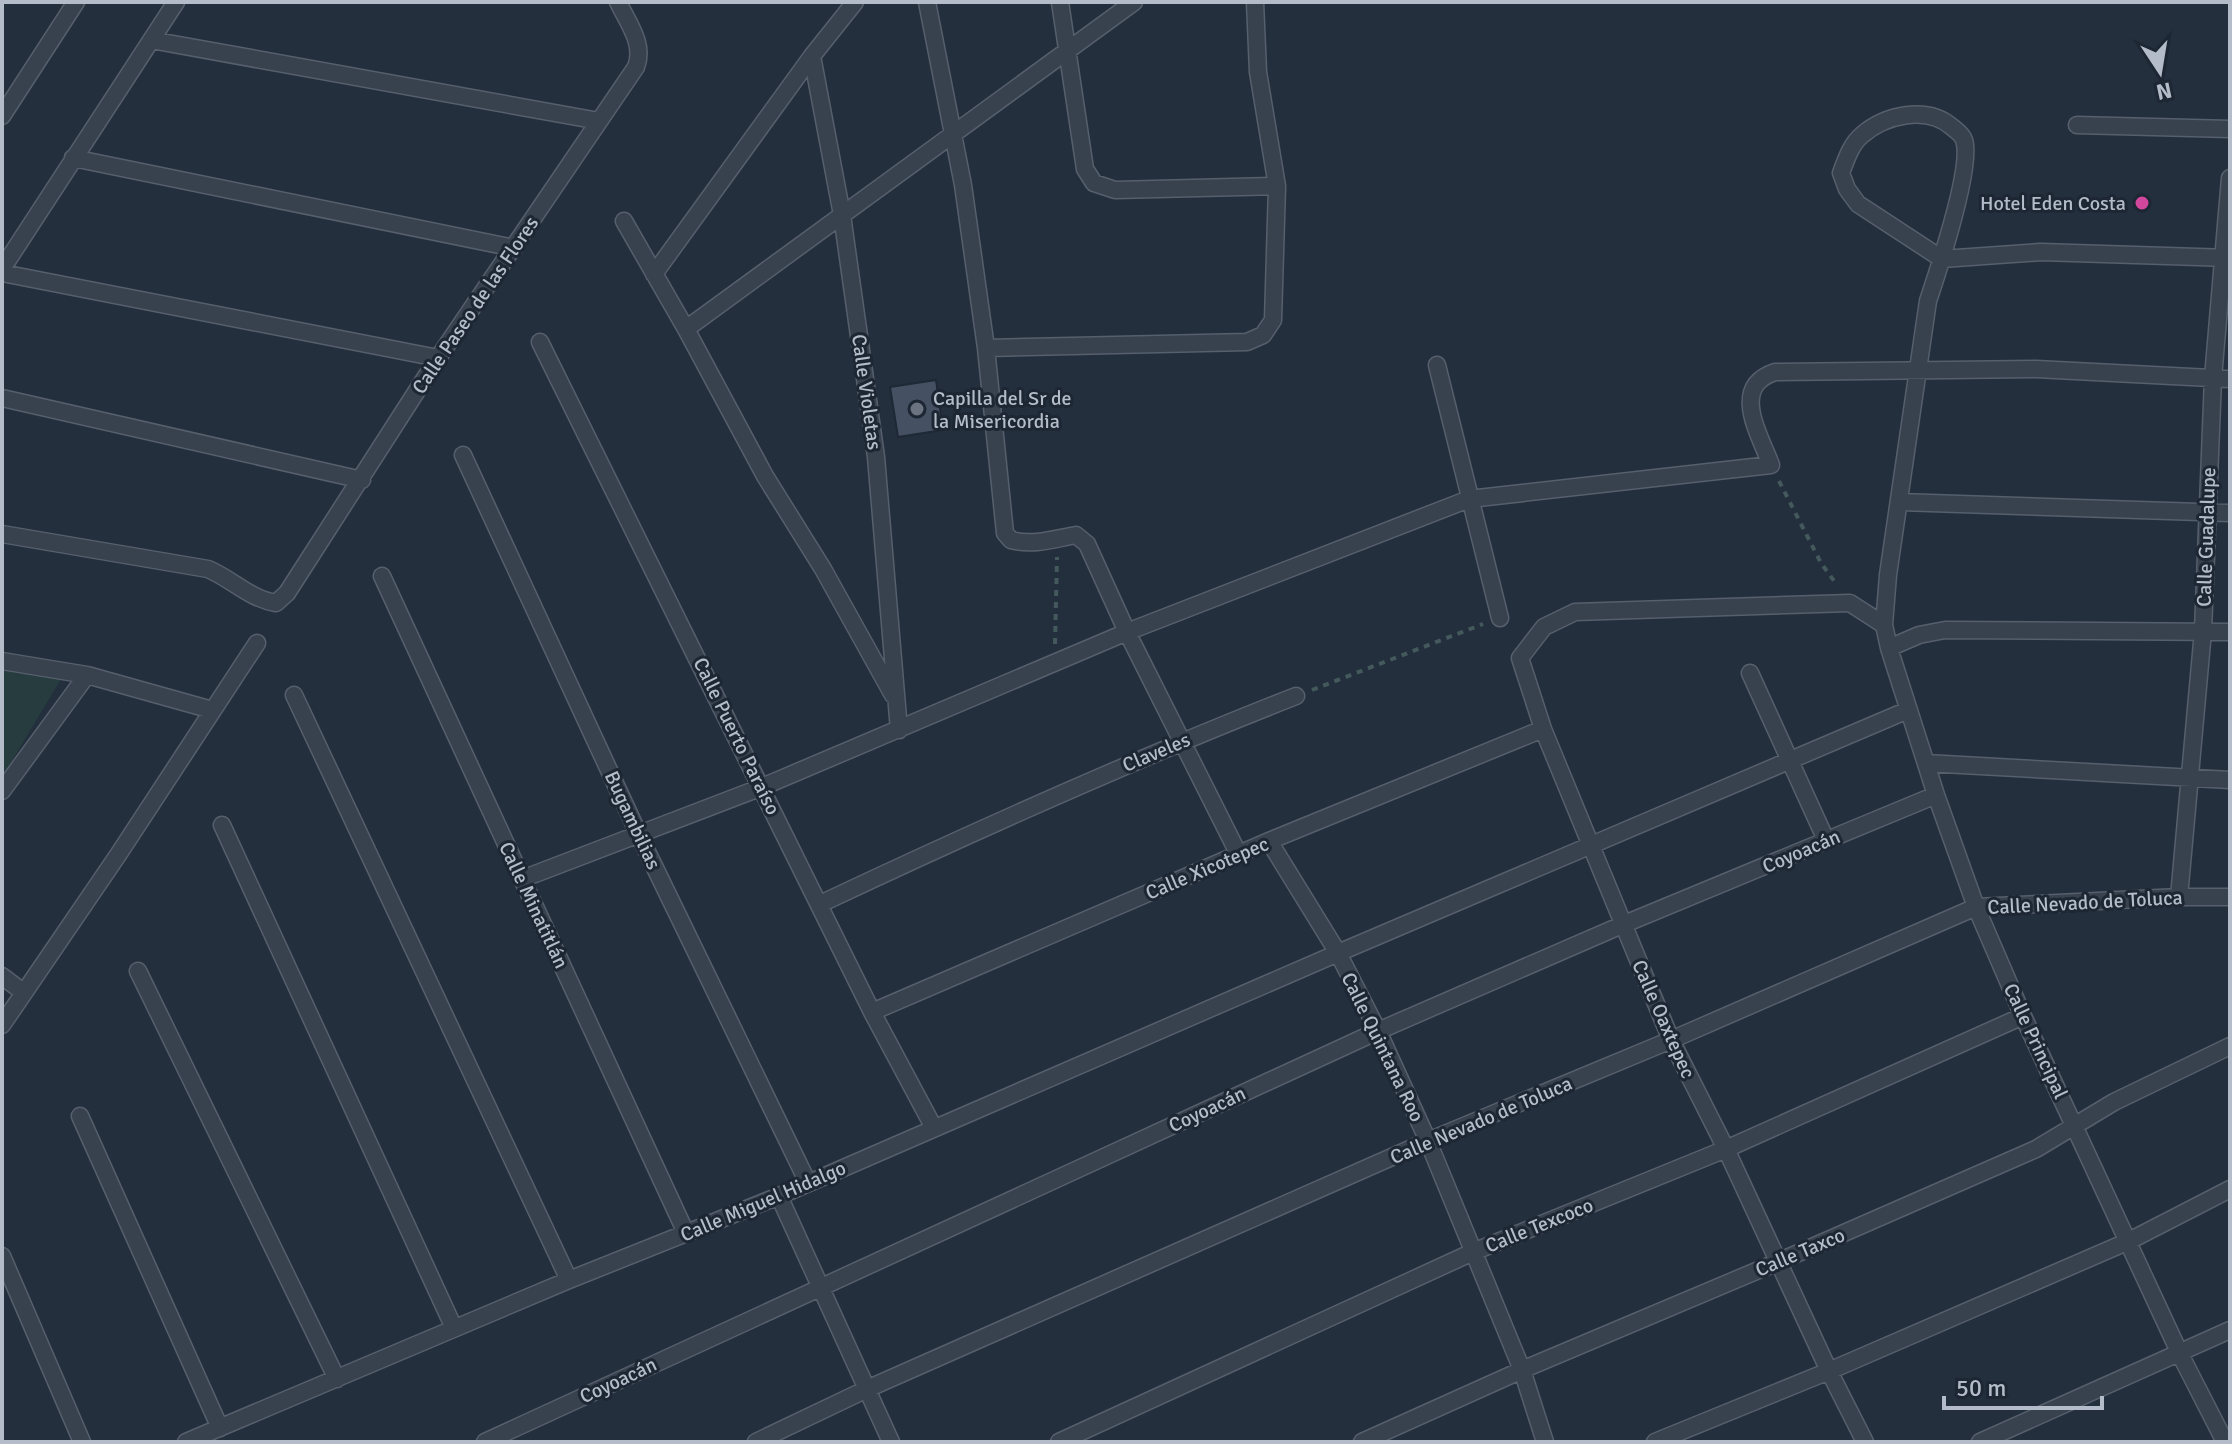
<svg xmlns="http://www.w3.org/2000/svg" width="2232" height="1444" font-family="Signika,sans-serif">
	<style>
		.green { fill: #263c3f }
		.building { fill: #455162; stroke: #1f2835; stroke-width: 2 }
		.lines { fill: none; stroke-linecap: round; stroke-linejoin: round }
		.minor-casing { stroke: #565f6c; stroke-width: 19 }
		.path { stroke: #44595c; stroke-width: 4; stroke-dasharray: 6 6; stroke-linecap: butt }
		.minor { stroke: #38414e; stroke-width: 16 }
		.hotel-dot { fill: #d1479c; stroke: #1d2633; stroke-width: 3 }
		.worship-dot { fill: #6b7280; stroke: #1d2633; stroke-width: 3 }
		.labels { text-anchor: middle; stroke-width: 6; stroke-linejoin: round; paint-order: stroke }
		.poi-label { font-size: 20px; fill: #b4bcc9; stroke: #1d2633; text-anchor: end }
		.street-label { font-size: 20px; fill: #b4bcc9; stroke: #1d2633 }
	</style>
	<rect width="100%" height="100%" fill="#242f3e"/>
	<path class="green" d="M2,669L61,679L4,774L2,773Z"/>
	<path class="building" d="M936,380L943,430L898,437L890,387Z"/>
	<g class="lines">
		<g class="minor-casing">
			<path id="minor" d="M927,2L963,185L986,348L1005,533L1011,540C1033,546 1054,539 1076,535L1087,544L1127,632L1239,855
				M1060,2L1085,169L1094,183L1115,190L1277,186
				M151,40L599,121
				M812,56L842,215L876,457L899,730
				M2,116L76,2
				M2077,125L2230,129
				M73,158L514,248
				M624,221L686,329L765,476L823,569L893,695
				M2,269L176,2
				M2,273L438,358
				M654,274L812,56L855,2
				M686,329L1134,2
				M540,342L872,1012L934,1128
				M986,348L1247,342L1263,335L1273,320L1277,186L1258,72L1255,2
				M1437,365L1500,618
				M2,398L362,480
				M463,455L639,835L808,1183
				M1900,502L2230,513
				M2,534L208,569C232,579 250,599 276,603L287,593L438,358L636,67C645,44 628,23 618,2
				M382,576L686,1233
				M1889,648L1919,635L1945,630L2230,632
				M2,661L87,675L212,710
				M1750,673L1826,840
				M294,695L569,1280
				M1926,763L2230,780
				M2,791L87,675
				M222,825L454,1328
				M1269,841L1338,953L1378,1031L1428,1141L1522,1370L1545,1442
				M522,879L762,787L1127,632L1469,499L1771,465C1759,433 1730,387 1775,372L2036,369L2230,379
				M2179,897L2203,631L2213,378L2230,178
				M820,904C977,830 1135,759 1296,696
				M138,971L337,1379
				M2,976L23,992
				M872,1012L1269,841L1543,729
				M2,1025L118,855L257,643
				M80,1116L220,1428
				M779,1196L891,1442
				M2,1256L82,1442
				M186,1442L569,1280L779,1196L1338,953L1908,710
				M485,1442L1378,1031L1622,925L1936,795
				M756,1442L867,1389L1428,1141L1671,1040L1976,907L2179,897H2230
				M1059,1442L1473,1252L1726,1149L2023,1016
				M1362,1442L1522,1370L1780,1261L2036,1149L2114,1102L2230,1046
				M1655,1442L1829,1371L2129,1241L2230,1189
				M1865,1442L1829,1371L1726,1149L1671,1040L1543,729L1520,658L1544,627L1575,612L1850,603L1884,625
				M1980,1442L2230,1330
				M2225,1442L2180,1354L2023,1016L1976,907L1936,795L1889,648L1884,625L1888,575L1928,301C1938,271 1973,166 1964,140C1962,134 1957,131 1952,127C1927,105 1885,115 1862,135C1851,144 1846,160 1841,173L1847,189L1858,204L1942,259L2041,252L2230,258"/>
		</g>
		<path class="path" d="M1779,481L1821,563L1837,585
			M1055,644L1057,557
			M1312,690L1483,624"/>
		<use href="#minor" class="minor"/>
	</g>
	<circle class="hotel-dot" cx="2142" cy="203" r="8"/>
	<circle class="worship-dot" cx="917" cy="409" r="8"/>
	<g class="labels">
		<g class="poi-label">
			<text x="2126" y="210">Hotel Eden Costa</text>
			<text x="933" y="405" text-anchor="start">Capilla del Sr de<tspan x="933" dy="23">la Misericordia</tspan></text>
		</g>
		<g class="street-label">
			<text transform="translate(475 305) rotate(-56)" y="7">Calle Paseo de las Flores</text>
			<text transform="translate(867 392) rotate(82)" y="7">Calle Violetas</text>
			<text transform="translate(2206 537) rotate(-88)" y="7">Calle Guadalupe</text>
			<text transform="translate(737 736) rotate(64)" y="7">Calle Puerto Paraíso</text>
			<text transform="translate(1156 752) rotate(-23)" y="7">Claveles</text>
			<text transform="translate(633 820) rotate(65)" y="7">Bugambilias</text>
			<text transform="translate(1801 851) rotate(-23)" y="7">Coyoacán</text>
			<text transform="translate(1207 868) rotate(-23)" y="7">Calle Xicotepec</text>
			<text transform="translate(2085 902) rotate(-3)" y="7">Calle Nevado de Toluca</text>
			<text transform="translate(534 905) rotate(65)" y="7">Calle Minatitlán</text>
			<text transform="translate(1664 1019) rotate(66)" y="7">Calle Oaxtepec</text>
			<text transform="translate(2036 1041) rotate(65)" y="7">Calle Principal</text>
			<text transform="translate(1383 1047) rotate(64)" y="7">Calle Quintana Roo</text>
			<text transform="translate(1207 1109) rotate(-25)" y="7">Coyoacán</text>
			<text transform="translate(1481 1120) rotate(-23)" y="7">Calle Nevado de Toluca</text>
			<text transform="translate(763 1201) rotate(-23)" y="7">Calle Miguel Hidalgo</text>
			<text transform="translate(1539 1225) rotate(-22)" y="7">Calle Texcoco</text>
			<text transform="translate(1800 1252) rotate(-23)" y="7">Calle Taxco</text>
			<text transform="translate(618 1380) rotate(-25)" y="7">Coyoacán</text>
		</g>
	</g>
	<rect width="2232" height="1444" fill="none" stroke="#b4bcc9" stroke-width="8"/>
	<g transform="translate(2160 72) rotate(168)" stroke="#1d2633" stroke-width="6" paint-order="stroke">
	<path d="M0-6L14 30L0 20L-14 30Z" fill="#b4bcc9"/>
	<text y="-12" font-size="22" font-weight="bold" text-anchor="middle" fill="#b4bcc9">N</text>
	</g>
	<path d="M1944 1396v12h158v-12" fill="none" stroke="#b4bcc9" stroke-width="4"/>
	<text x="1956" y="1396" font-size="24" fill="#b4bcc9" stroke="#1d2633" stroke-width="6" paint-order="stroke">50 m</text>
</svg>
